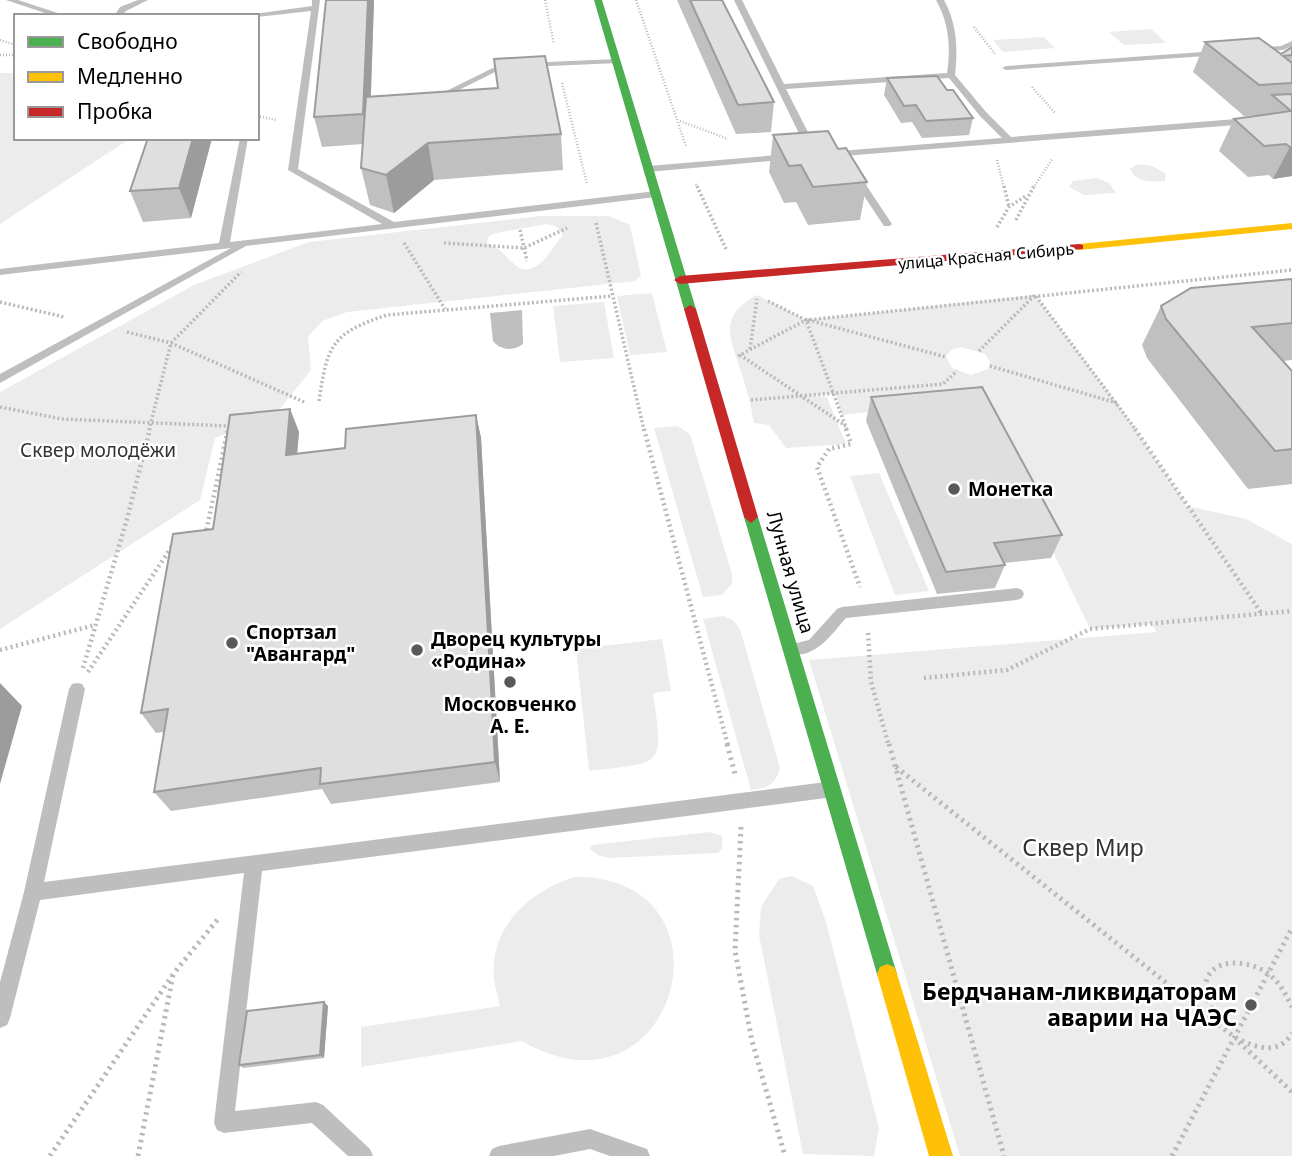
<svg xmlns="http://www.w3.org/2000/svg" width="1292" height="1156" font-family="'Noto Sans',sans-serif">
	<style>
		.green { fill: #ececec; fill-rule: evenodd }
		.water { fill: #bfbfbf }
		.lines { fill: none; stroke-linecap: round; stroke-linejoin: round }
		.path-far3 { stroke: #b9b9b9; stroke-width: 2.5; stroke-dasharray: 1 2; stroke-linecap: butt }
		.path-far2 { stroke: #b9b9b9; stroke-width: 3.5; stroke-dasharray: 2 2.5; stroke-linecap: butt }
		.path-far1 { stroke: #b9b9b9; stroke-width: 4.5; stroke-dasharray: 2 3.5; stroke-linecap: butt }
		.path { stroke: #b9b9b9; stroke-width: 5; stroke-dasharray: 2.5 4.5; stroke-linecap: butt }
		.lane { fill: #bebebe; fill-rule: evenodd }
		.fast { fill: #4caf50; fill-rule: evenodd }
		.slow { fill: #ffc107; fill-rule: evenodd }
		.jam { fill: #c62828; fill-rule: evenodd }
		.wall { fill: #c0c0c0 }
		.shaded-wall { fill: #9c9c9c }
		.building { fill: #dfdfdf; stroke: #9c9c9c; stroke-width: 2 }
		.poi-dot { fill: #595959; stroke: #fff; stroke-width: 2.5 }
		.labels { text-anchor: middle; stroke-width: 5; stroke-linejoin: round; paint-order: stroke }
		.far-street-label { font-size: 16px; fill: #000; stroke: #fff }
		.park-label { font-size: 19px; fill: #333; stroke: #fff }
		.poi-label { font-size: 19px; font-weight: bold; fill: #000; stroke: #fff; text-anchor: start }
		.street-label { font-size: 19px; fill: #000; stroke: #fff }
		.near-park-label { font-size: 23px; fill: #333; stroke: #fff }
		.near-poi-label { font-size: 23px; font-weight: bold; fill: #000; stroke: #fff; text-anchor: end }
	</style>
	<rect width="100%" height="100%" fill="#fff"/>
	<path class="green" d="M1151,29L1166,43L1124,45L1109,32Z
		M1044,37L1055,48L1003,52L993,40Z
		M0,73H16V138H131L0,224Z
		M1138,164L1152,166L1165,173V181C1150,182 1137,183 1130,169Z
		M1097,178L1109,183L1116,193L1084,195L1069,187L1073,181Z
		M541,216H609L630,225L641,276L635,281L347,312L322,321L308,337L311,370L275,415L215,438L200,500L0,629V392L194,285L309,242ZM547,224L557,227L563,235C551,249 534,284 513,263C502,253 502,250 487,243L489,236L496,233Z
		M652,293L667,352L630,355L617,296Z
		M757,295L806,320L1035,295L1118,404L1187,504L1183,505L1246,519L1292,544V1156H960L809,660L1157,632L1151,624L1090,629L980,400L842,415L836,394L812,395L827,397L846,444L786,448L769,425L754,423C751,404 746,387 740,369C729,335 719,316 757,295ZM961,347L985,354L990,362L988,369L971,375L952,368L946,356L951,350Z
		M604,302L614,358L560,362L553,306Z
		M677,426L690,434L732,574V584L722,595L703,597L654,428Z
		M879,473L929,591L895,595L850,476Z
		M723,616L733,620L740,629L780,768C775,786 767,788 751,790L703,619Z
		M662,639L671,691L653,693C664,769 663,762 589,771L576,649Z
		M710,832L722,836V849L718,853L609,858L598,855L590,849L592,845Z
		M792,876L813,886L826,922L879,1128L874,1156L803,1154L759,935L761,907L779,879Z
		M574,877C744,875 677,1131 522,1041L361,1067V1027L500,1006C498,997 495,988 494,979C489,927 529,892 574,877Z"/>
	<path class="water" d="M522,310L523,344C514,351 501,351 493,341L490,313Z"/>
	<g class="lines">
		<path class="path-far3" d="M545,0L554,44
			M636,0L686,146
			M974,27L995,54
			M0,40L16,45
			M0,55H16
			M562,83L587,184
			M1032,87L1056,114
			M257,116L277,120
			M680,121L728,139
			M997,160L1004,188
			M696,184L698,188
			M1033,188L1053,158"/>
		<path class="path-far2" d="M697,186L726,249
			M1004,186L1009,207
			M1016,220L1034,186
			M596,223L644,430
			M997,227L1009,207L1027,195
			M520,230L527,261
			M404,243L445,309
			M444,243L524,248L567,228
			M768,301L806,320L847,430
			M0,302L64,317
			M808,320L946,357
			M127,332L171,343L304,402
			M750,349L757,299
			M979,351L1035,295L1136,430
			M740,355L846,426
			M738,356L806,320L1292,270
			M990,366L1117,403
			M751,400L943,384L957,371
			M319,401C327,345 332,333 387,315L612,296
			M0,407L62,419L228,426
			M149,430L171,343L241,272"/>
		<path class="path-far1" d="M644,429L728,746
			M846,429L851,444L829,449L817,467L860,587
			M1135,429L1262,614
			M203,533L206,532L228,429
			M868,633L871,682L889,746
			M0,650L95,625
			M83,668L127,519L150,429
			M88,672L173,545
			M924,678L1007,670L1090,629L1292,611"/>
		<path class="path" d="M727,744L736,778
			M889,744L1004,1156
			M896,767L1234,1037C1254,1047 1278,1057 1292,1033
			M741,827L735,951L752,1041L785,1156
			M1218,1021C1212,1009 1201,993 1207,979C1215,957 1249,961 1266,972C1279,981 1285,993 1292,1007
			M1239,1042L1292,1092
			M50,1156L174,973L218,919
			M138,1156L173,975
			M1172,1156L1292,928"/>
		<path class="lane" d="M6,0H18L67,16H54Z
			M138,0H148L126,11L122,16H114L120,7Z
			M312,0H320L298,169L394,222L656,191L661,194L656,197L246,246L0,383V374L231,248L0,275V269L219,243L240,138H248L230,242L382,224L288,170L311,11L257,17L239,16L312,6Z
			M734,0H742L784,84L947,73C951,47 949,23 936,0H944C957,24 958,48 955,75L986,112L1011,137L1249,118L1253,121L1249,124L830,157L825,154L827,152L1002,138L980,116L949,78L786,89L817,150L812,153L807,150Z
			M1292,41V46L1283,50L1255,52L1251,50L1255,48L1281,46Z
			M1217,51H1220V55L1006,70L1002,68L1006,66Z
			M616,59H619V63L503,68L435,102L428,100L501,64Z
			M790,154L795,157L793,159L648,172L643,169L648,166Z
			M852,173H858L892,224L890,226H884L850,175Z
			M1017,588L1022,590L1024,594L1022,598L1017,600L846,618C831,635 814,661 788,653L786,649L788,645L809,640L837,609L842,607Z
			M77,683L82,684L85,689L44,882L826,782L832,785L834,790L832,795L826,798L262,871L235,1111L316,1102L323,1105L370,1149L373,1156H348L312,1123L224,1133L217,1130L214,1123L244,873L40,900L10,1018L7,1025L0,1028V982L24,892L69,689L72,684Z
			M590,1129L647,1149L650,1156H610L590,1149L554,1156H489L492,1149L499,1146Z"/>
		<path class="fast" d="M594,0H602L696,309L694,312H686L684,309Z
			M751,511L758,517L897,974L894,981L887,984L880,981L877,974L744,517Z"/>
		<path class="slow" d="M1292,223V229L1079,250L1073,247L1079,244Z
			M887,964L894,967L897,974L953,1156H929L877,974L880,967Z"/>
		<path class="jam" d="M1079,244L1083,245V249L680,284L674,280L680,276Z
			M690,305L696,309L758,517L751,523L744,517L684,309Z"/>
	</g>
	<path class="wall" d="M326,0H374L371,97L561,134L563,170L434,180L394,213L370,205L361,168L363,144L322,147L314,117Z
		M677,0H722L774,102L771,132L736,134Z
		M1205,42L1281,54L1292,47V176L1273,179L1269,175L1248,177L1219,151L1234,119L1262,115L1244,116L1193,72Z
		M887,78L947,90L973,118L969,135L922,138L912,122L901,123L884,95Z
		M773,135L838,149L867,182L860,220L808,225L796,202L784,203L769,172Z
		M212,138L191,218L143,222L130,191Z
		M1292,279V360L1283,361L1292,371V484L1248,489L1147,358L1142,345L1161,306Z
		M871,397L1062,535L1051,558L1004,563L1005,565L995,588L937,594L866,421Z
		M290,409L299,432L297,453L345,448L476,415L481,438L500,782L331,804L322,789L171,811L154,792L164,732L156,733L141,713L213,529Z
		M324,1002L328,1006L324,1058L243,1068L239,1065Z"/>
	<path class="shaded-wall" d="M368,0H374L369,143L363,114Z
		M193,138H212L191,218L179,188Z
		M428,143L434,180L394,213L386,175Z
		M1290,147H1292V176L1273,179Z
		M290,409L299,432L295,478L286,455Z
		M476,415L481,438L500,782L495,762Z
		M0,683L22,706L0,784Z
		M324,1002L328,1006L324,1058L320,1055Z"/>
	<path class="building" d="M326,0H368L363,114L314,117Z
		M690,0H722L774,102L738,105Z
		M1259,38L1281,54L1292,47V55L1283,56L1292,63V83L1259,85L1205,42Z
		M545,56L561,134L428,143L386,175L361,168L366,97L498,88L494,59Z
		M937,76L947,90H953L973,118L926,121L916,105L904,106L887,78Z
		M1292,94V147H1290L1286,144L1264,146L1234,119L1291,111L1272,95Z
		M828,131L838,149L846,148L867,182L813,187L801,165L789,166L773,135Z
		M148,138H193L179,188L130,191Z
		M1292,279V323L1252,327L1292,371V449L1275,451L1166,319L1161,306L1191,288Z
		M982,387L1062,535L994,543L1005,565L946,572L871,397Z
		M290,409L286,455L345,448L346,429L476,415L495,762L320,784L321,768L154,792L168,709L141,713L173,534L213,529L230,415Z
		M324,1002L320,1055L239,1065L247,1011Z"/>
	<g class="poi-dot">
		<circle cx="954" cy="489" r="7"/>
		<circle cx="232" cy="643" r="7"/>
		<circle cx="417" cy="650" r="7"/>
		<circle cx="510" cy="682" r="7"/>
		<circle cx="1251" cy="1005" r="7"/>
	</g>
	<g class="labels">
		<g class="far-street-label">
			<text transform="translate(986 256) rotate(-5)" y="6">улица Красная Сибирь</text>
		</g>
		<g class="park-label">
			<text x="98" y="457">Сквер молодёжи</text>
		</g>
		<g class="poi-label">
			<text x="968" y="496">Монетка</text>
			<text x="246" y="639">Спортзал<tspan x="246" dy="22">"Авангард"</tspan></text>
			<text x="431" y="646">Дворец культуры<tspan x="431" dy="22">«Родина»</tspan></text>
			<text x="510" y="711" text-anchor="middle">Московченко<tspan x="510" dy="22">А. Е.</tspan></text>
		</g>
		<g class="street-label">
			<text transform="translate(791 572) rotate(74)" y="7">Лунная улица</text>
		</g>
		<g class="near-park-label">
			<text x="1083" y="856">Сквер Мир</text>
		</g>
		<g class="near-poi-label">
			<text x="1237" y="1000">Бердчанам-ликвидаторам<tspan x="1237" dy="26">аварии на ЧАЭС</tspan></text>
		</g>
	</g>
	<rect x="14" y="14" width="245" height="126" fill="#ffffff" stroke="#999999" stroke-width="2"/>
	<rect x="28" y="37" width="35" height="10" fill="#4caf50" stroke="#999999" stroke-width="2"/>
	<text x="77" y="49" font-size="21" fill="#000000">Свободно</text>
	<rect x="28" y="72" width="35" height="10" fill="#ffc107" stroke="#999999" stroke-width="2"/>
	<text x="77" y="84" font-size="21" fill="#000000">Медленно</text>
	<rect x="28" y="107" width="35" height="10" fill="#c62828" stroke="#999999" stroke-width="2"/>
	<text x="77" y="119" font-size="21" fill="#000000">Пробка</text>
</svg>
